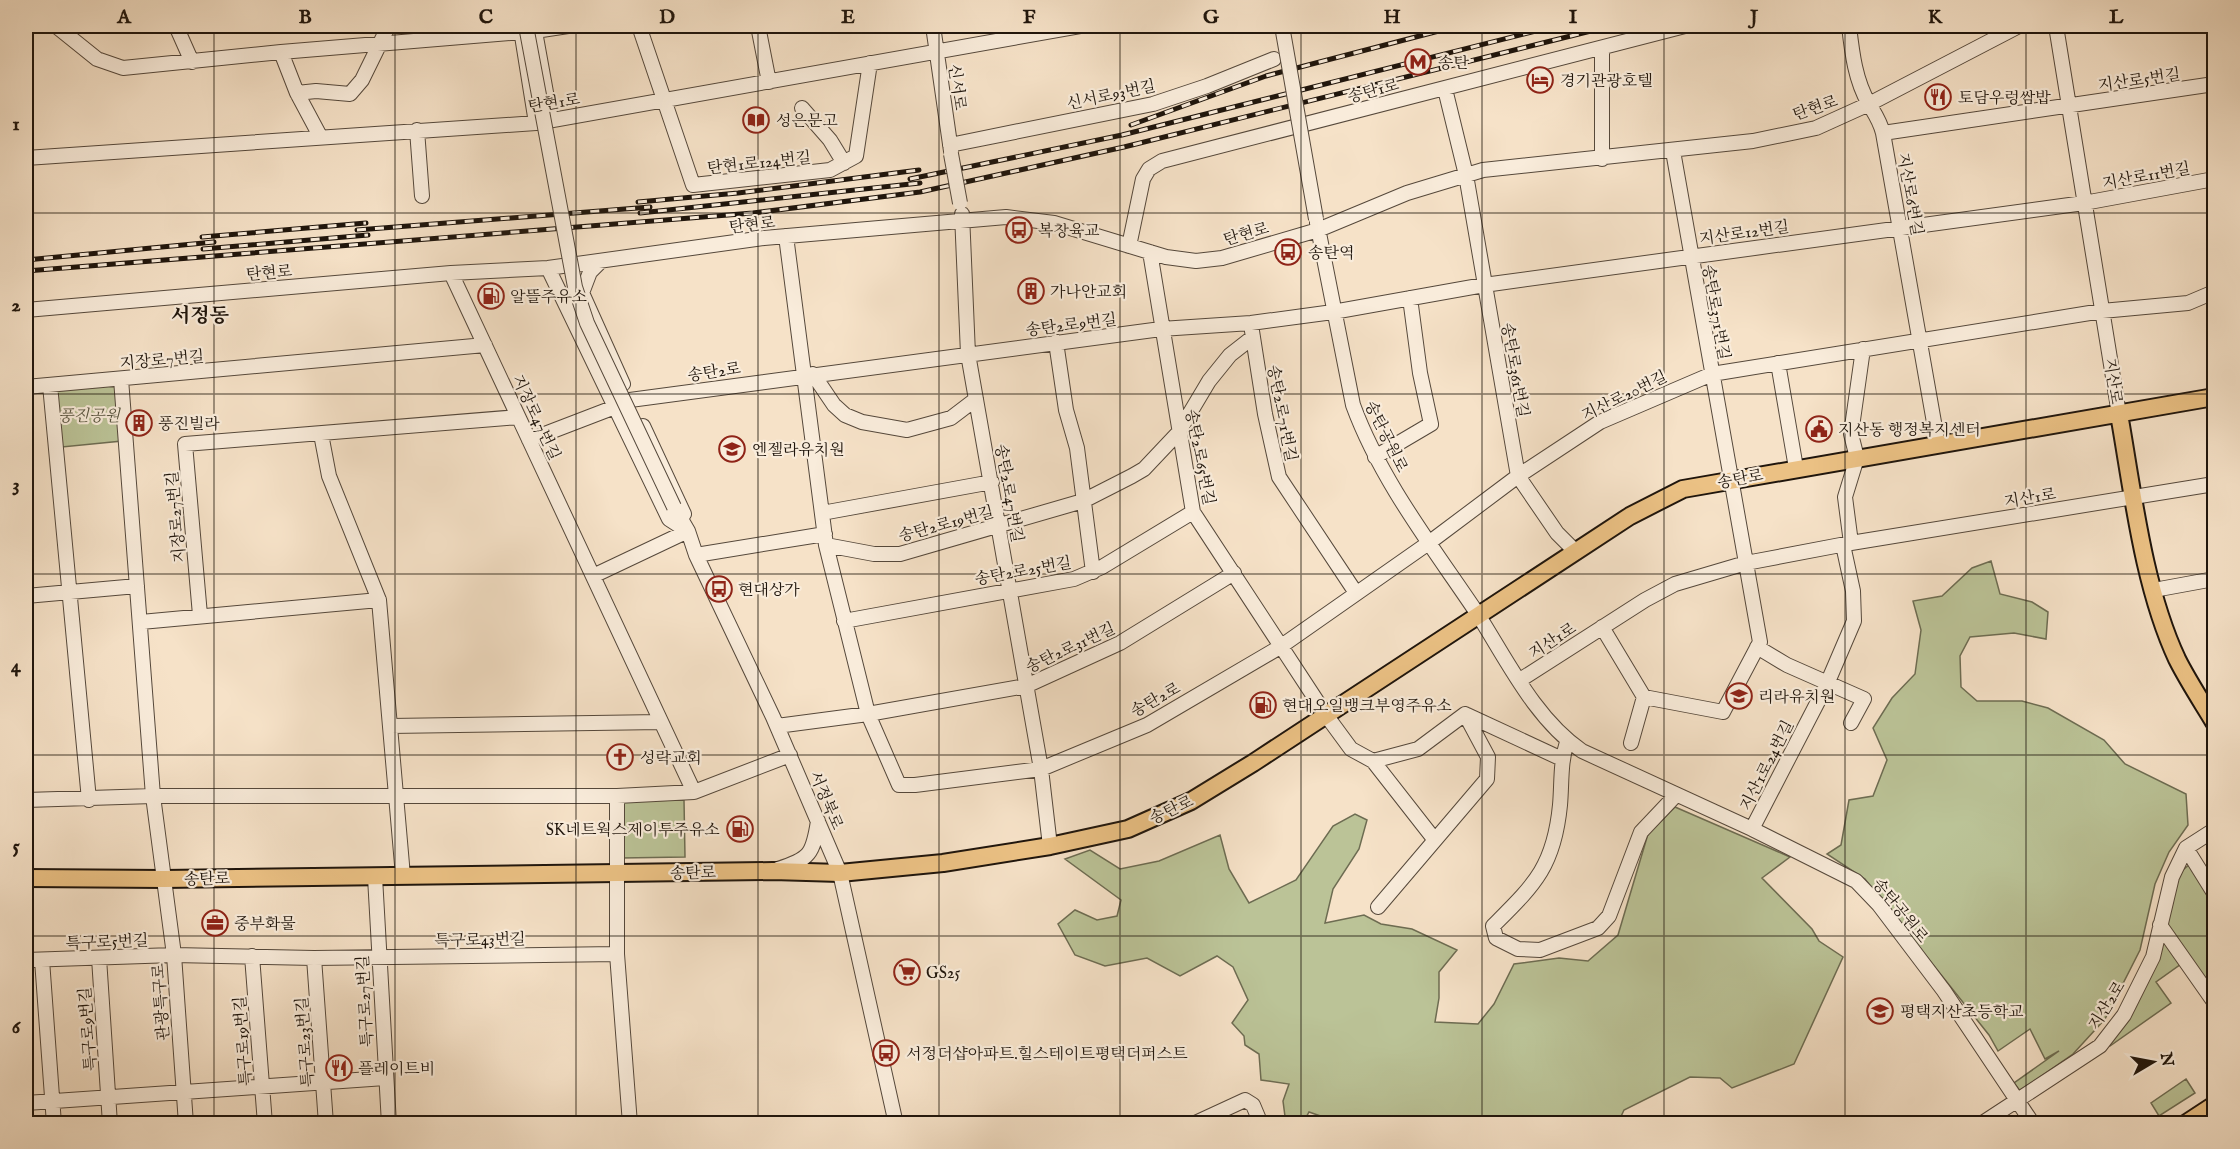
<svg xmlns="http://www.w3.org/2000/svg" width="2240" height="1149" font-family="'IM FELL English','Noto Serif KR',serif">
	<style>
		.green { fill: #bbc397; stroke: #6d6c52; stroke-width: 1.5 }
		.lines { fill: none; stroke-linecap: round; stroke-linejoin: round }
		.minor-casing { stroke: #55483b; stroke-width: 16 }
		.major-casing { stroke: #1f150c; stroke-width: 20 }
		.minor { stroke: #f9ecdb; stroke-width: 14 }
		.major { stroke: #ebc184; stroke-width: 16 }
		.rail-casing { stroke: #1f150c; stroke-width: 5 }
		.rail { stroke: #f9ecdb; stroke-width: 3; stroke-dasharray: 9; stroke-linecap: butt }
		.minor-bridge-casing { stroke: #55483b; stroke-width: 16; stroke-linecap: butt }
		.minor-bridge { stroke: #f9ecdb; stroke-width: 14 }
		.grid { fill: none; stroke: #1f150c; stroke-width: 1.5; stroke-opacity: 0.55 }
		.labels { text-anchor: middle; stroke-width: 4.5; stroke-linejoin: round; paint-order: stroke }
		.poi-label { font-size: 16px; fill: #1f150c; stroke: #f9ecdb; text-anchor: start }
		.street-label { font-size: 16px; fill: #1f150c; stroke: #f9ecdb }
		.park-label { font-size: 16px; font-style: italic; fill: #56523d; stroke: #f9ecdb }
		.quarter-label { font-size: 20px; font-weight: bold; fill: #1f150c; stroke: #f9ecdb }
		.neatline { fill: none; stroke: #1f150c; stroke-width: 2 }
		.grid-label { font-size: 20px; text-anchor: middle; font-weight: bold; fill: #1f150c }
	</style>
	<rect width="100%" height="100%" fill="#f6e2c8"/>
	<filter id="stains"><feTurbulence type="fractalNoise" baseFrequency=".00333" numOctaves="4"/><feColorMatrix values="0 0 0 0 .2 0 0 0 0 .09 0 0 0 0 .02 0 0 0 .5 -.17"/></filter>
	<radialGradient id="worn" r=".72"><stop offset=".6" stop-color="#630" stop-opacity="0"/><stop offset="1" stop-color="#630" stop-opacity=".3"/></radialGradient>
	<path class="green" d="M117,384L122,441L62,447L56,389Z
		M1991,561L2000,594L2032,602L2048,612L2046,639L2014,633L1970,637L1960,656L1961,687L1977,701H2022L2048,708L2104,740L2125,764L2186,794L2188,825L2169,852L2155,884L2140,950L2105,1019L2073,1054L2020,1091L2014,1083L2059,1051L2045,1059L2030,1029L1998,1051L1989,1035L1865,879L1827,854L1841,845L1849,800L1873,796L1887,760L1873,728L1892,698L1915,674L1921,630L1913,601L1942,596L1972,568Z
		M684,800L685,857L621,858L622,801Z
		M1675,807L1790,857L1762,878L1812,929L1819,941L1843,957L1794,1064L1732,1088L1720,1078L1690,1077L1624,1110L1618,1123L1434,1124V1116H1395L1382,1123L1343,1124L1309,1112L1303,1123L1286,1124L1283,1101L1289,1084L1261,1080L1259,1054L1245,1045L1244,1036L1232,1023L1248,1000L1233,967L1217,956L1180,976L1147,958L1105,966L1075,955L1058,924L1075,910L1097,920L1117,916L1121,900L1065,859L1090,850L1120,869L1159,861L1220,835L1229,869L1249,903L1296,880L1333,826L1355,814L1367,820L1359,849L1333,889L1325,923L1364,915L1381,924L1412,929L1457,950L1439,972V998L1435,1022L1478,1024L1494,1004L1514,964L1559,958L1588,961L1618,935L1648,834Z
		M2190,864L2214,898V997L2163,921L2177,875Z
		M2158,934L2181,964L2156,982L2171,1003L2110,1046L2107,1045Z
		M2186,1079L2195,1093L2159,1116L2151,1103Z"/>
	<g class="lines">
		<g class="minor-casing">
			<path id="minor" d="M56,26L97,59L123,68L281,52L297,93L316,91L350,94L362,80L387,29L392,26
				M176,26L192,62
				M534,26L551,120
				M639,26L693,185L830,170L856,156L870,63
				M758,26L769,82
				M933,26L951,151
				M1849,26C1852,52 1855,80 1869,104C1875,114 1880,121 1883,133L1938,445
				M2056,26L2119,414
				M522,36L536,123
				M1602,48V159
				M281,52L535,31L568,26
				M1445,89L1466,175L1518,476L1557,533L1576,552
				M297,93L320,136
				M802,108L830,140L844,163
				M417,130L422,196
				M1883,133L2214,84
				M950,145L1153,104L1207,86L1274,59
				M26,158L536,123L1080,26
				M962,214L968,354L1041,769L1050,846
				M1317,223L1353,405C1381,481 1432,546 1477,613C1507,660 1535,719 1582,751L1752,829L1856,881L1879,905L1944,991L2033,1124
				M786,236L826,545L868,714L899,785H915L1041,769L1147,725L1280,647L1430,542L1518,476L1600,422L1712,374L2102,311L2188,303L2214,292
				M1129,246L1143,179L1149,169L1162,161L1685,26
				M1150,252L1193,512L1326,715L1351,749L1373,761L1418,749L1465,714L1488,757L1487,779L1378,907
				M548,268L669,519L686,530
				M451,273L694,792
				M582,293L590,272L601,261
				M583,295L623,384
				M26,310L451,273L548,268L764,238L1006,217L1054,223L1166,257L1196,261L1222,258L1318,230L1407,193L1483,170L1753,141L1816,128L1869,104L2019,26
				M1252,331L1265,414L1279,477L1356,593
				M1056,342L1066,410L1077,448L1093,572
				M1778,363L1796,468
				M813,374L834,405L845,415L862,422L907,430L951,418L976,399
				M121,379L153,796L174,955L186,1124
				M50,385L89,800
				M26,387L485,345
				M630,400L1161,329L1251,323L1333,312L1484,285L2084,203L2214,179
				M643,426L684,514
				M321,434L329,476L379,600L403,876
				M529,440L615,407
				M1375,457L1431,424L1420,373L1410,298
				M674,507L688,531L696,555L773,717L840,873L896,1124
				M822,513L992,482
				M1851,543L1845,497L1857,458L1851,434L1863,349
				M826,545L874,554H900L1083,501L1132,476L1144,469L1178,433L1209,381L1230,355L1253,337
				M696,555L825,534
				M593,576L688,531
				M2154,590L2214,579
				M26,596L137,586
				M200,615L185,444L518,417
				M844,621L1074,579L1102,567L1193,512
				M141,622L379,600
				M1602,627L1644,697L1723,712L1760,642L1673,151
				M1757,647L1787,665L1864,699L1851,723
				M1520,680L1645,600L1675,584L1746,563L1851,543L2214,484
				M1465,714L1562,759
				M390,726L661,722
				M777,726L868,714L1026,686L1120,643L1234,573
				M1567,742C1560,763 1562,783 1560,805C1554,867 1534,885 1493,926L1496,938L1518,949L1540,950L1598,928L1609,916L1641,832L1676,795
				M1631,743L1644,697
				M1373,761L1434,839
				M617,796V954L630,1124
				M26,800L153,796H617L694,792L790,755
				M1752,829L1827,684L1854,621L1853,591L1843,545
				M2186,848L2214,893
				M778,869C810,859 813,854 818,821
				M375,877L389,1124
				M2160,925L2214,1002
				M252,956L265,1124
				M99,958L110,1124
				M314,958L326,1124
				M26,960L174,955L314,958L617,954
				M42,960L54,1124
				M26,1103L385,1078
				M1193,1124L1245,1100L1253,1105L1261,1124
				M1981,1124L2100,1046L2124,1015L2153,957L2172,877L2186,848L2214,830"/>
		</g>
		<g class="major-casing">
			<path id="major" d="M2119,414C2133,493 2143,586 2177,659C2188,681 2202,702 2214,722
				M26,878L164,879L773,871L840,873L943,863L1050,846L1128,829L1191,801L1253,763L1630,516L1683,489L2214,397
				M2185,1124L2214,1105"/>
		</g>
		<use href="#minor" class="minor"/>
		<use href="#major" class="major"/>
		<g class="rail-casing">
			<path id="rail" d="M1131,125L1266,76L1458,26
				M910,179L1122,135L1556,26
				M638,202L738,193L919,170
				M640,213L920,183
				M357,230L650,207
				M202,237L366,223
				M203,249L368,235
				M26,260L214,242
				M26,271L753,213L920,192L1124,147L1611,26"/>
		</g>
		<use href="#rail" class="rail"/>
		<g class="minor-bridge-casing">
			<path id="minor-bridge" d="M526,26L575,287L587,323L674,507
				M1282,26L1316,219
				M951,154L960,203"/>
		</g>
		<use href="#minor-bridge" class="minor-bridge"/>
	</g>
	<path class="grid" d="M214,26V1124M395,26V1124M576,26V1124M758,26V1124M939,26V1124M1120,26V1124M1301,26V1124M1482,26V1124M1664,26V1124M1845,26V1124M2026,26V1124M26,213H2214M26,394H2214M26,574H2214M26,755H2214M26,936H2214"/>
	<defs>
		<g id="metro-ring" transform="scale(1.35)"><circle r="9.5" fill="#f9ecdb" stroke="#8f2418" stroke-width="1.5"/><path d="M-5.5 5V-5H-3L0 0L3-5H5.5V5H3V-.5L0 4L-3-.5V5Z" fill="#8f2418"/></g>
		<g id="hotel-ring" transform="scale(1.35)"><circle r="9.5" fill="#f9ecdb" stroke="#8f2418" stroke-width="1.5"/><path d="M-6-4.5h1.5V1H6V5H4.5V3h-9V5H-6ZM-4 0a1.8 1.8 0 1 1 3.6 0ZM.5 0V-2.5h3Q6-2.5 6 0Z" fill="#8f2418"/></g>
		<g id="restaurant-ring" transform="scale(1.35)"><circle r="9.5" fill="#f9ecdb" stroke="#8f2418" stroke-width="1.5"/><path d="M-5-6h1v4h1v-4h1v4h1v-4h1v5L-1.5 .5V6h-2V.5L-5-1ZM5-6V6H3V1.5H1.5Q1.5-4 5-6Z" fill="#8f2418"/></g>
		<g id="library-ring" transform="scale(1.35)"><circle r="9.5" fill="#f9ecdb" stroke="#8f2418" stroke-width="1.5"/><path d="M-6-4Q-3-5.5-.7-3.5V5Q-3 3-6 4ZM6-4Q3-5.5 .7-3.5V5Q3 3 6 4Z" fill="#8f2418"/></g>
		<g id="bus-ring" transform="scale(1.35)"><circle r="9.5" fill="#f9ecdb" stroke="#8f2418" stroke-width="1.5"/><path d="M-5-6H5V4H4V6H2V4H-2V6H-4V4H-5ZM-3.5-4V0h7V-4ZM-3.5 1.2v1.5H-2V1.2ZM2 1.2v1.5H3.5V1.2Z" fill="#8f2418"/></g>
		<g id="building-ring" transform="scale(1.35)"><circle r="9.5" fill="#f9ecdb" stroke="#8f2418" stroke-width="1.5"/><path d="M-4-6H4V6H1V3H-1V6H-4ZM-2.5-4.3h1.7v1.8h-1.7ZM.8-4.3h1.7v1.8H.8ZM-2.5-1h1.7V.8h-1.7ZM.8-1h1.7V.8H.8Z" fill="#8f2418"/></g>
		<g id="fuel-ring" transform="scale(1.35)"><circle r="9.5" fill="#f9ecdb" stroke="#8f2418" stroke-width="1.5"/><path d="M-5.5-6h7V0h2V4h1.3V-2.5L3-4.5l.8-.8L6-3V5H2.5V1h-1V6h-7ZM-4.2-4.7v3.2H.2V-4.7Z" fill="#8f2418"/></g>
		<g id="civic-ring" transform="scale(1.35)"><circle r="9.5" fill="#f9ecdb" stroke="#8f2418" stroke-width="1.5"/><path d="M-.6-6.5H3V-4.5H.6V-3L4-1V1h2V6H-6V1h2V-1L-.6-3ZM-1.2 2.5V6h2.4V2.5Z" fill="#8f2418"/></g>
		<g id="school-ring" transform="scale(1.35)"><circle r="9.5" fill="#f9ecdb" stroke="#8f2418" stroke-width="1.5"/><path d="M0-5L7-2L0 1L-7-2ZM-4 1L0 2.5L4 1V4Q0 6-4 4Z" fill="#8f2418"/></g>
		<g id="church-ring" transform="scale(1.35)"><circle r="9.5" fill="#f9ecdb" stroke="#8f2418" stroke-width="1.5"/><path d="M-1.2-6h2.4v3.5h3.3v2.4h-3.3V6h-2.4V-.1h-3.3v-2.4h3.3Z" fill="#8f2418"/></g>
		<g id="office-ring" transform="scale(1.35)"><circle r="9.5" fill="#f9ecdb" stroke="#8f2418" stroke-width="1.5"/><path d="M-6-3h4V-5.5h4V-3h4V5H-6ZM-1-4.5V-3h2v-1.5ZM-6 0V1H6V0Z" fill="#8f2418"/></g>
		<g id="supermarket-ring" transform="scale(1.35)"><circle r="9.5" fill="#f9ecdb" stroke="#8f2418" stroke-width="1.5"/><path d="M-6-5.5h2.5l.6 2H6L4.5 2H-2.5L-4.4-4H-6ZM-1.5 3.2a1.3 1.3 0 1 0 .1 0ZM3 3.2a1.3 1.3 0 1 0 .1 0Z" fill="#8f2418"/></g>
	</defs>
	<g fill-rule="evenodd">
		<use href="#metro-ring" x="1418" y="62"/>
		<use href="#hotel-ring" x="1540" y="80"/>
		<use href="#restaurant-ring" x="1938" y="97"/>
		<use href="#library-ring" x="756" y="120"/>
		<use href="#bus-ring" x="1019" y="230"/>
		<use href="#bus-ring" x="1288" y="252"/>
		<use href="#building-ring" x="1031" y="291"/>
		<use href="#fuel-ring" x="491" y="296"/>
		<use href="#building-ring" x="139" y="423"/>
		<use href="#civic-ring" x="1819" y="429"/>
		<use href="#school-ring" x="732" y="449"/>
		<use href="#bus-ring" x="719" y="589"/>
		<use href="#school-ring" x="1739" y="696"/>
		<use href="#fuel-ring" x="1263" y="705"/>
		<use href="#church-ring" x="620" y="757"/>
		<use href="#fuel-ring" x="740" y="829"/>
		<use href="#office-ring" x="215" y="923"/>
		<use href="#supermarket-ring" x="907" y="972"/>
		<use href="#school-ring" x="1880" y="1011"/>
		<use href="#bus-ring" x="886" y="1053"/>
		<use href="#restaurant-ring" x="339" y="1068"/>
	</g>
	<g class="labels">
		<g class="poi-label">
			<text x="1438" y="68">송탄</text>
			<text x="1560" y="86">경기관광호텔</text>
			<text x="1958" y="103">토담우렁쌈밥</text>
			<text x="776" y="126">성은문고</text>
			<text x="1038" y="236">복창육교</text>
			<text x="1308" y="258">송탄역</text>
			<text x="1050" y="297">가나안교회</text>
			<text x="510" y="302">알뜰주유소</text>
			<text x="158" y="429">풍진빌라</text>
			<text x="1838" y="435">지산동 행정복지센터</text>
			<text x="752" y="455">엔젤라유치원</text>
			<text x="738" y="595">현대상가</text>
			<text x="1758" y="702">리라유치원</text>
			<text x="1282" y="711">현대오일뱅크부영주유소</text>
			<text x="640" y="763">성락교회</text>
			<text x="720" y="835" text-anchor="end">SK네트웍스제이투주유소</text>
			<text x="234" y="929">중부화물</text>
			<text x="926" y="978">GS25</text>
			<text x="1900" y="1017">평택지산초등학교</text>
			<text x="906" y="1059">서정더샵아파트.힐스테이트평택더퍼스트</text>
			<text x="358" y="1074">플레이트비</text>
		</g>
		<g class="street-label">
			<text transform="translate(2139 79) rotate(-8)" y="6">지산로5번길</text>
			<text transform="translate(958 87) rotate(82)" y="6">신서로</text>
			<text transform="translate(1373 90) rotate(-15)" y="6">송탄1로</text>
			<text transform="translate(1111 94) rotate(-12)" y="6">신서로93번길</text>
			<text transform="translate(554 102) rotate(-9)" y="6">탄현1로</text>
			<text transform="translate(1815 107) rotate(-19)" y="6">탄현로</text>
			<text transform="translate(759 162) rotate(-6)" y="6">탄현1로124번길</text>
			<text transform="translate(2146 175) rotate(-10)" y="6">지산로11번길</text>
			<text transform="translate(1911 194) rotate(80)" y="6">지산로6번길</text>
			<text transform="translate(752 224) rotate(-7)" y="6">탄현로</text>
			<text transform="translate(1744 232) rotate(-8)" y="6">지산로12번길</text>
			<text transform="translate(1246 233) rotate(-16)" y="6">탄현로</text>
			<text transform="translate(269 272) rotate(-5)" y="6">탄현로</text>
			<text transform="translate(1717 312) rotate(80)" y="6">송탄로371번길</text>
			<text transform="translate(1071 324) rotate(-7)" y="6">송탄2로9번길</text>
			<text transform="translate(162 359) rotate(-5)" y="6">지장로7번길</text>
			<text transform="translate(1516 370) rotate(80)" y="6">송탄로361번길</text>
			<text transform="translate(714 371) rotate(-8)" y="6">송탄2로</text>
			<text transform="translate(2114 381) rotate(81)" y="6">지산로</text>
			<text transform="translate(1624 395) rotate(-26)" y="6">지산로20번길</text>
			<text transform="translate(1283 413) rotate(79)" y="6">송탄2로71번길</text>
			<text transform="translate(537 417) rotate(65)" y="6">지장로47번길</text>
			<text transform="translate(1387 436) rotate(64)" y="6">송탄공원로</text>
			<text transform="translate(1201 457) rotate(79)" y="6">송탄2로65번길</text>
			<text transform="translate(1740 478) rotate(-10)" y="6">송탄로</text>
			<text transform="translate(1010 493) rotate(80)" y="6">송탄2로47번길</text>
			<text transform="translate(2030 497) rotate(-9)" y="6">지산1로</text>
			<text transform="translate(175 517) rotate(-95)" y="6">지장로27번길</text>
			<text transform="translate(946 523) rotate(-15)" y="6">송탄2로19번길</text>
			<text transform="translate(1023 570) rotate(-10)" y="6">송탄2로25번길</text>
			<text transform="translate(1552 640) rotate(-33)" y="6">지산1로</text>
			<text transform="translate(1070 647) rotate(-25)" y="6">송탄2로31번길</text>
			<text transform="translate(1155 699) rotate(-29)" y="6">송탄2로</text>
			<text transform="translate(1766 765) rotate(-63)" y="6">지산1로24번길</text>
			<text transform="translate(827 800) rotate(67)" y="6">서정북로</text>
			<text transform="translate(1171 809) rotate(-25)" y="6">송탄로</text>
			<text transform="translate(693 872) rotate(-1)" y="6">송탄로</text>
			<text transform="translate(207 878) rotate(-1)" y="6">송탄로</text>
			<text transform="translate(1901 910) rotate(51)" y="6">송탄공원로</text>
			<text transform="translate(480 939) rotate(-1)" y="6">특구로43번길</text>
			<text transform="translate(107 941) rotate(-2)" y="6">특구로5번길</text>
			<text transform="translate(364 1001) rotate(-93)" y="6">특구로27번길</text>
			<text transform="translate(160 1002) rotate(-94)" y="6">관광특구로</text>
			<text transform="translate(2106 1005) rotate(-58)" y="6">지산2로</text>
			<text transform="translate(87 1029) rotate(-94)" y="6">특구로9번길</text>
			<text transform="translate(242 1041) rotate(-94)" y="6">특구로19번길</text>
			<text transform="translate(304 1042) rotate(-94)" y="6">특구로23번길</text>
		</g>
		<g class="park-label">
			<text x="89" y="421">풍진공원</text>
		</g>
		<g class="quarter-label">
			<text x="200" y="322">서정동</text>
		</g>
	</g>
	<rect width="2240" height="1149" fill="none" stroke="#f6e2c8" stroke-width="66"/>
	<g transform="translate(2153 1062) rotate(80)" stroke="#f9ecdb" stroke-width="4.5" paint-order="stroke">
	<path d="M0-4.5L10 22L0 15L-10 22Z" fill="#1f150c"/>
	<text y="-9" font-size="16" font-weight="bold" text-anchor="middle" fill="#1f150c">N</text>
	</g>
	<rect x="33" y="33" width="2174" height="1083" class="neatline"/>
	<g class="grid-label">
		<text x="124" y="23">A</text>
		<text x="305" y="23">B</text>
		<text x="486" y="23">C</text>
		<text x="667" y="23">D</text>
		<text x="848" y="23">E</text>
		<text x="1029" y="23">F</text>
		<text x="1211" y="23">G</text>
		<text x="1392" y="23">H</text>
		<text x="1573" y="23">I</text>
		<text x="1754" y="23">J</text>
		<text x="1935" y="23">K</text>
		<text x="2116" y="23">L</text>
		<text x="16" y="130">1</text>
		<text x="16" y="311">2</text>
		<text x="16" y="491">3</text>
		<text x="16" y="672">4</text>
		<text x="16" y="852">5</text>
		<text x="16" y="1033">6</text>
	</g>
	<rect width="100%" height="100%" filter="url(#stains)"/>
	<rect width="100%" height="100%" fill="url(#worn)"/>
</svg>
